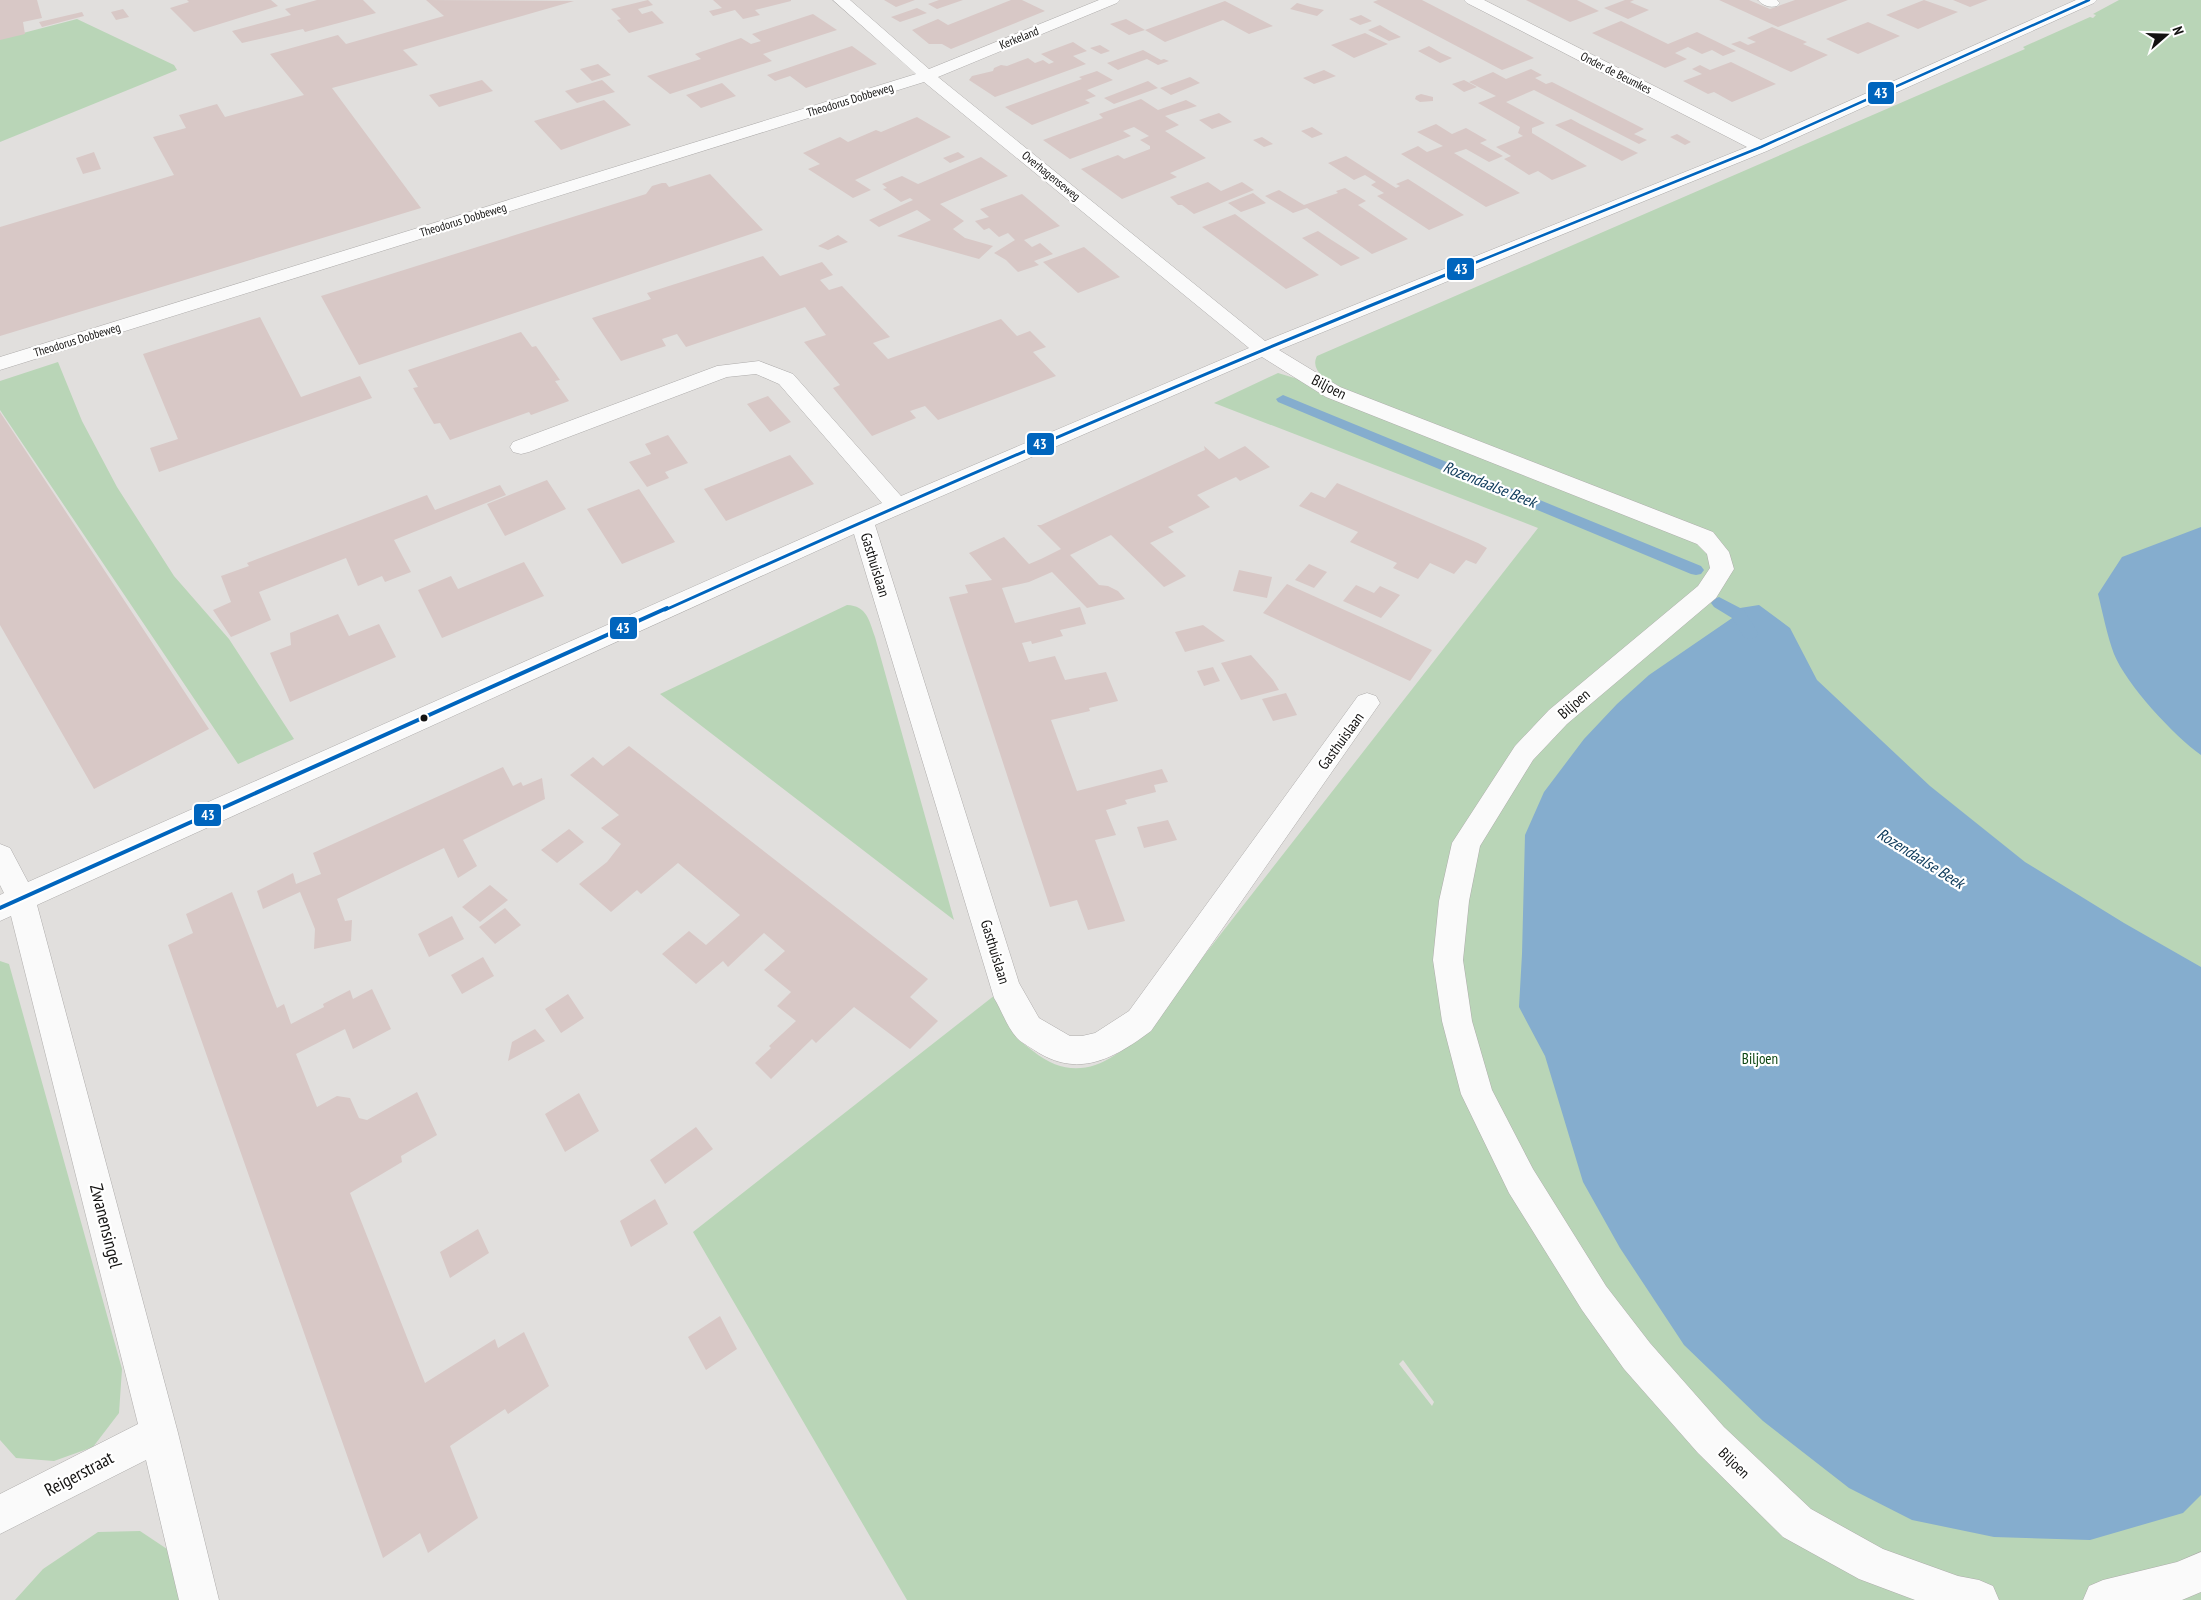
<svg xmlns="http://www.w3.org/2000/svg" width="2201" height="1600" font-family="'PT Sans Narrow',sans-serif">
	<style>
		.green { fill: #b9d5b7; fill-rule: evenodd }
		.water { fill: #85adce }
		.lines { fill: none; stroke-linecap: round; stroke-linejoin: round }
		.stream { fill: #85adce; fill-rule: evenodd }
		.building { fill: #d8c8c6 }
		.minor-casing { stroke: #aeacab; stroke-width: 1 }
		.minor { fill: #fafafa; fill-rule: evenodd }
		.bus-1-far2-casing { stroke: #fff; stroke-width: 5 }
		.bus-1-far1-casing { stroke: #fff; stroke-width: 6 }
		.bus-1-casing { stroke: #fff; stroke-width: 8 }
		.bus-1-far2 { stroke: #0065bd; stroke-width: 2.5 }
		.bus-1-far1 { stroke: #0065bd; stroke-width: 3 }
		.bus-1 { stroke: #0065bd; stroke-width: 4 }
		.bus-dot { fill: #131211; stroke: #fff; stroke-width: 2 }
		.labels { text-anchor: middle; stroke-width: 4.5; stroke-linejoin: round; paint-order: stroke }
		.far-street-label { font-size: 12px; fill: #131211; stroke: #fff }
		.street-label { font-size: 15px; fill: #131211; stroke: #fff }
		.park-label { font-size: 15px; fill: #0e4713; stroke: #fff }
		.water-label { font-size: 16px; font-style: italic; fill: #0b3859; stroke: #fff }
		.near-street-label { font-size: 18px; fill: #131211; stroke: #fff }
		.line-badge { stroke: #fff; stroke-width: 2 }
		.badge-label { font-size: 14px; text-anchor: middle; font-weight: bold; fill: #fff }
	</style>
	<rect width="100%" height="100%" fill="#e1dfdd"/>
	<path class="green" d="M2119,0H2201V1600H907L693,1232L995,995C1001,1009 1007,1024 1016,1036C1020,1042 1028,1047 1033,1051C1077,1087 1115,1061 1149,1026L1538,528L1214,403L1278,373L1301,380L1335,386C1325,378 1310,370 1317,356L2025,49L2023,47L2090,17L2093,18L2096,15L2093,14ZM1403,1360L1434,1402L1432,1406L1399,1364Z
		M77,19L174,65L177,70L0,142V39Z
		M58,362L82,421L117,487L174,576L229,639L294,739L238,764L0,410V381Z
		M847,605C867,606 869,620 875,637L954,920L660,694Z
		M0,961L9,964L122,1369L119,1413L93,1447L54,1461L16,1458L0,1440Z
		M140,1531L173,1553L186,1600H15L43,1569L98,1532Z"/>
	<path class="water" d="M2201,527V755C2174,736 2126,684 2114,654C2107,635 2103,614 2098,594L2122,557Z
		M1759,605L1790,628L1817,680L1930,786L2025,862L2124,923L2201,967V1495L2183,1513L2090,1540L1994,1537L1912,1520L1849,1488L1763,1421L1684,1345L1620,1248L1583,1182L1545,1056L1519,1007L1522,954L1525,835L1544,792L1584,739L1617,704L1649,675L1738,614L1740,608Z"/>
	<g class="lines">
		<path class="stream" d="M1283,395L1701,566L1704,570L1701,574L1696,575L1691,574L1278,402L1276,399Z
			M1719,597L1744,610L1758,633L1756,637L1750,639L1744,637L1732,618L1714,607L1711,603L1714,599Z"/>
	</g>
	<path class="building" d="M0,0H37L42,18L23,22L25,34L0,40Z
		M187,0H271L278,6L194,32L170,8L189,2Z
		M317,0H363L376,13L305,32L303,29L242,43L232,31L291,15L285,9Z
		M426,0L574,1L403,50L418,65L332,88L421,208L0,336V227L174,175L153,137L186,128L179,115L217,104L225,117L304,95L270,54L338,35L346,44L444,16Z
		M648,0L653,5L638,9L642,14L652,11L664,23L629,33L617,20L621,19L611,9Z
		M713,0H791V1L755,10L760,15L743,19L735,10L713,16L709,11L722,8Z
		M884,0H915L896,7Z
		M939,0H963L937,9L928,4Z
		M1011,0H1022L1045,11L951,49L942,44H929L912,30L938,19L948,25Z
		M1378,0H1422L1534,58L1502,70L1373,2Z
		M1526,0H1577L1599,11L1570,22Z
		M1625,0H1634L1630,2L1649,10L1628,19L1604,8Z
		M1719,0H1749L1770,9L1795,0H1848L1778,27Z
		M1924,0L1958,12L1918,29L1886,15Z
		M1953,0H1988L1970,7Z
		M1225,1L1273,26L1249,34L1223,20L1165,42L1145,30Z
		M1297,3L1311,7L1324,10L1317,16L1290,9Z
		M917,8L927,13L900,22L891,17Z
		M123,9L129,17L116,20L111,12Z
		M82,12L84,16L42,27L39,22Z
		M813,14L837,30L763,54L772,61L670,94L647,76L701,59L695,54L741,38L751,44L761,41L752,34Z
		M1361,15L1372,21L1360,25L1349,19Z
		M1126,19L1145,30L1129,35L1110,24Z
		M1621,21L1668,44L1697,32L1736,51L1723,56L1712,50L1702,54L1688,47L1675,53L1687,59L1665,68L1592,33Z
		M1868,22L1900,36L1858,54L1826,39Z
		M1380,25L1390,31L1401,37L1389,41L1368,30Z
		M1772,27L1807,42L1803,44L1828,55L1791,72L1731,44L1740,41L1748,45L1756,42L1747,38Z
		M1365,33L1388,44L1354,58L1331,45Z
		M1073,42L1087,51L1073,56L1086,64L995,97L969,80L972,76L993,71L994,68L1001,65L1007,66L1028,58L1035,63L1043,60L1049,64L1054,62L1041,54Z
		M1100,45L1110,51L1101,54L1090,48Z
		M852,46L877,64L806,88L790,76L775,81L767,75Z
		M1429,46L1441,53L1452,58L1440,63L1418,51Z
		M1143,50L1161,60L1164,59L1169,61L1158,65L1147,59L1118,70L1107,63Z
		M1731,62L1776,84L1732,102L1714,92L1708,94L1683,81L1702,74L1692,69L1700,65L1710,70Z
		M598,64L611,75L592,81L580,69Z
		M1531,69L1542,75L1535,78L1546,84L1552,82L1644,129L1634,134L1647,140L1639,144L1534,90L1506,102L1545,123L1532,128V133L1587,166L1552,180L1538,171L1529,175L1504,159L1511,156L1496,147L1523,136L1518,133L1520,127L1478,103L1496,96L1469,82L1493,72L1506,79Z
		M1324,70L1336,76L1314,84L1303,78Z
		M1097,71L1113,80L1087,90L1096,96L1085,100L1090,103L1032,125L1005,107L1082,79L1079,77Z
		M1190,77L1200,83L1171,95L1160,88Z
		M482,80L493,91L439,107L429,95Z
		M602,80L615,92L577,103L565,91Z
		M1464,80L1477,87L1464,92L1452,84Z
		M1148,81L1158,88L1114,104L1104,98Z
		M722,83L736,96L701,108L686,95Z
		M1421,94L1433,97V101L1420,102L1415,99L1416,96Z
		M1141,99L1158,110L1186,100L1197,106L1165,116L1179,125L1165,131L1206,158L1170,173L1177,177L1122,199L1081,169L1118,155L1124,159L1150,149V146L1140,140L1149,136L1134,127L1123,131L1131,136L1070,159L1043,140L1103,118L1099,114Z
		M604,100L631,125L561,150L534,121Z
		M1219,113L1232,122L1212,129L1199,120Z
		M917,117L951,137L855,180L871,190L853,198L808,169L820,164L803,153L840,137L848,142L876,130L881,132Z
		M1571,119L1580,124L1638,153L1622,161L1555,125Z
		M1436,124L1452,134L1466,128L1487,140L1480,143L1503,156L1489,162L1466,149L1454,153L1520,193L1486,207L1401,154L1418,146L1427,152L1443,146L1417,132Z
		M1312,127L1323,134L1312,138L1301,131Z
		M1677,134L1691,142L1685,145L1670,137Z
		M1262,137L1273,144L1264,147L1253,140Z
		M94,152L101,169L83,174L76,158Z
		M958,152L965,157L950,163L943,158Z
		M1346,156L1396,188L1400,186L1396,184L1408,179L1464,215L1429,230L1377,196L1384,193L1371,185L1376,182L1365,175L1354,180L1328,163Z
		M981,157L1008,176L940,204L964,221L953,229L965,238L993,246L979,259L897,236L931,220L917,210L879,227L869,220L913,200L910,198L901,202L883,189L887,188L882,184L902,176L918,184Z
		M710,174L763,230L359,365L321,296L646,194L652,186L662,183H666L669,187Z
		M1208,182L1221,191L1242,182L1254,190L1194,214L1182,205H1178L1170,197Z
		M1345,188L1366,201L1358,205L1408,239L1372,254L1307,208L1293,213L1265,196L1279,190L1304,205L1338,193L1336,191Z
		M1253,193L1266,203L1241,212L1228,203Z
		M1022,194L1060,226L1024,240L1032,247L1040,243L1053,254L1034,261L1039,265L1018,272L1006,260L994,253L1015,240L1008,233L999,237L989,228L984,230L975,221L989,217L980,209Z
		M1235,214L1262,234L1319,275L1286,289L1202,227Z
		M1318,231L1330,239L1360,258L1341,266L1302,238Z
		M838,235L848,242L828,250L818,246Z
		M1084,247L1120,277L1078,293L1043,262Z
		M763,256L780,276L822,262L833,275L820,280L829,290L842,286L890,337L873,343L888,359L1001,319L1017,336L1030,331L1046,347L1033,352L1056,376L938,420L925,406L910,411L916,418L872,436L833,388L840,385L804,342L826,335L805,307L686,347L677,334L662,339L666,346L621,361L592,318L651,299L647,293Z
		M260,317L301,397L360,376L372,398L159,472L150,448L178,439L143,354Z
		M521,332L532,347L536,346L560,380L555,381L569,401L531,415L529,412L450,440L440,423L434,424L413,388L418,387L408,370Z
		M768,396L791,422L770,432L747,404Z
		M0,412L209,729L94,789L0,625Z
		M668,435L688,463L665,472L669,478L647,487L629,462L651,454L645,444Z
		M1204,446L1219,459L1245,446L1270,467L1240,481L1236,477L1197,495L1210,507L1168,527L1174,532L1150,543L1186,576L1164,587L1111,535L1070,555L1099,585L1108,586L1118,591L1125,599L1087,608L1052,572L1029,582L1002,588L1015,623L1080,607L1086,624L1060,630L1063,636L1032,644L1031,641L1022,643L1029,662L1055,656L1065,680L1106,672L1118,701L1089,708L1090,711L1051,720L1077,791L1162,769L1168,782L1154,785L1156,792L1125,800L1127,804L1106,810L1116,835L1095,840L1125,921L1088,930L1077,900L1050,907L949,597L968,593L965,585L992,580L969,553L1004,537L1029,564L1041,559L1061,549L1037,525H1041L1205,450Z
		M790,455L814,484L726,521L704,489Z
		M547,480L566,509L505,536L487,504Z
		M1337,483L1478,543L1487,548L1476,564L1466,560L1454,574L1430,563L1418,579L1393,568L1397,563L1350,542L1358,532L1299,506L1311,492L1325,498Z
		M500,485L506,495L394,540L411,572L385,582L382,576L358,586L346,558L259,592L271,620L231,637L213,610L231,602L221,576L249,566L247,563L427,495L435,510Z
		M639,489L675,542L622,564L587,509Z
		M524,562L544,596L442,638L418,590L451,576L458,589Z
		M1309,564L1327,572L1314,588L1295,580Z
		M1239,570L1272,577L1267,598L1233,591Z
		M1287,584L1389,630L1432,650L1410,681L1263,613Z
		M1356,585L1374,593L1380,586L1400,595L1381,618L1343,601Z
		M338,614L349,636L379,624L396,657L290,702L270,653L291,645L290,633Z
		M1203,625L1225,641L1185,652L1175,632Z
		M1251,655L1273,680L1279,690L1241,700L1221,663Z
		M1213,667L1220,681L1204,686L1197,671Z
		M1286,693L1297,715L1273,721L1262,699Z
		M629,746L928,979L910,997L938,1021L910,1049L854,1007L816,1043L812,1039L771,1079L755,1063L771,1048L769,1046L796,1021L777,1006L791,992L764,970L785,951L764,933L728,967L723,961L696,984L662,954L689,931L706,945L740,915L678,863L641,894L637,890L611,912L579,884L607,862L621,844L601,828L619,815L570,775L593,757L603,766Z
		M503,767L513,786L521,782L523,786L542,778L545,799L463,840L477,866L458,878L444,848L337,899L345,921L352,920L351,941L314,949L315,929L300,892L263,909L257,891L293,873L296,884L321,874L313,853Z
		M1168,820L1177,840L1144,848L1137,827Z
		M569,829L584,842L557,863L541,850Z
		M490,885L508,900L480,922L462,907Z
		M232,892L277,1008L284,1004L291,1024L324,1007L323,1004L350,990L353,999L372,989L391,1029L353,1049L345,1029L296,1054L317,1107L337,1096L350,1098L359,1118L367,1120L417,1092L437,1135L401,1156L402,1162L350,1193L425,1383L495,1339L498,1348L524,1332L549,1386L508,1414L505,1409L450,1446L478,1518L428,1553L420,1533L383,1558L168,945L193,933L186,914Z
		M505,908L521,925L495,944L479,927Z
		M452,916L464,939L429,957L418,934Z
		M483,957L494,976L462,994L451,975Z
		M568,994L584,1018L561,1033L545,1009Z
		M535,1029L545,1041L508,1061L512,1042Z
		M579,1093L599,1131L565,1152L545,1114Z
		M696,1127L713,1149L665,1184L650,1160Z
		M655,1199L668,1224L631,1247L620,1221Z
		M478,1229L489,1253L450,1278L440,1252Z
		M720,1316L737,1349L706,1370L688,1337Z"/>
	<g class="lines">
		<g class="minor-casing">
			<path id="minor" d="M833,0H850L929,69L1099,0H1120L1117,3L938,77L1265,341L1747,147L1467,3L1464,0H1484L1761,140L2076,0H2097L2094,3L1767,151L1279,350L1340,387L1713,532L1729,552L1734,569L1716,598L1567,724L1533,760L1480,846L1469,901L1463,960L1472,1021L1492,1090L1533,1169L1606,1286L1650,1343L1724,1427L1811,1509L1883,1549L1958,1576L1979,1580L1993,1586L1999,1600H1915L1859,1579L1783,1537L1698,1453L1624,1369L1582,1310L1509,1193L1461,1094L1442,1021L1433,960L1439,901L1452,843L1515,746L1549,710L1698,586L1710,568L1707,554L1697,544L1326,397L1262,357L875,525L1019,983L1039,1018L1070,1036H1082L1095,1033L1129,1011L1358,696L1367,693L1376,696L1380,703L1151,1031C1116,1057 1081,1078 1039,1053C1032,1048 1023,1044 1017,1038C1007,1027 1002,1011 994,998L854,534L37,905L178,1433L219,1600H179L146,1460L0,1534V1494L138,1424L11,916L0,921V895L4,893L0,885V844L10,848L28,882L882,503L779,384L756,374L727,377L529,452L521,454L513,452L510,447L513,442L717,366L759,361L793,374L901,496L1249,348L924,82L0,370V357L916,74Z
				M1758,0H1777L1780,3L1777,6C1770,8 1763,6 1758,0Z
				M2201,1552V1592L2182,1600H2083L2089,1586L2103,1580L2177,1562Z"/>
		</g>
		<use href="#minor" class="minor"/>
		<g class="bus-1-far2-casing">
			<path id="bus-1-far2" d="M1462,268L1761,147L2089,0"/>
		</g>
		<g class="bus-1-far1-casing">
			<path id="bus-1-far1" d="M665,610C929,491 1196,376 1465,267"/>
		</g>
		<g class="bus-1-casing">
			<path id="bus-1" d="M0,908L667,608"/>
		</g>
		<use href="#bus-1-far2" class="bus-1-far2"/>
		<use href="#bus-1-far1" class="bus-1-far1"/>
		<use href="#bus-1" class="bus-1"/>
	</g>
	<circle class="bus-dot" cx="424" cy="718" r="4.5"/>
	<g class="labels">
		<g class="far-street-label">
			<text transform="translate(1019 38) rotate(-22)" y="4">Kerkeland</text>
			<text transform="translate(1616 73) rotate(27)" y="4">Onder de Beumkes</text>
			<text transform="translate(850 100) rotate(-17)" y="4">Theodorus Dobbeweg</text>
			<text transform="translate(1051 176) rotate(39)" y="4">Overhagenseweg</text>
			<text transform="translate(463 220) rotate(-17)" y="4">Theodorus Dobbeweg</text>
			<text transform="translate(77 340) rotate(-17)" y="4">Theodorus Dobbeweg</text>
		</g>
		<g class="street-label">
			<text transform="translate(1329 387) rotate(27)" y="5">Biljoen</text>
			<text transform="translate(875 565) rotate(73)" y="5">Gasthuislaan</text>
			<text transform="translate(1574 704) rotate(-41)" y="5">Biljoen</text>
			<text transform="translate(1341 741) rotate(-54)" y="5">Gasthuislaan</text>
			<text transform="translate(995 952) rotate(73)" y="5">Gasthuislaan</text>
			<text transform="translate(1734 1463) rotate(44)" y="5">Biljoen</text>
		</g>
		<g class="park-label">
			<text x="1760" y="1064">Biljoen</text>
		</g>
		<g class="water-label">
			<text transform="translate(1490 484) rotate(22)" y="6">Rozendaalse Beek</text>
			<text transform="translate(1921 858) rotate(32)" y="6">Rozendaalse Beek</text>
		</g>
		<g class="near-street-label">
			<text transform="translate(106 1226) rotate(76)" y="6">Zwanensingel</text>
			<text transform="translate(79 1474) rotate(-28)" y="6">Reigerstraat</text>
		</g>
	</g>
	<g class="line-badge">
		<rect x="1867" y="81" width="28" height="24" rx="5" fill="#0065bd"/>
		<rect x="1446" y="257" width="29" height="24" rx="5" fill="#0065bd"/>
		<rect x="1026" y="432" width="29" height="24" rx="5" fill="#0065bd"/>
		<rect x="609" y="616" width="29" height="24" rx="5" fill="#0065bd"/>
		<rect x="193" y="803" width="29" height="24" rx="5" fill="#0065bd"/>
	</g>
	<g class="badge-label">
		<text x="1881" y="98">43</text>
		<text x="1461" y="274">43</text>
		<text x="1040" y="449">43</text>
		<text x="623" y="633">43</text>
		<text x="208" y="820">43</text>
	</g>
	<g transform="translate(2166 35) rotate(70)" stroke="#ffffff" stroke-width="4" paint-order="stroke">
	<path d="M0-4L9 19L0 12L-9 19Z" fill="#131211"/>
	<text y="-8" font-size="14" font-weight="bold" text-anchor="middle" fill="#131211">N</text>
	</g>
</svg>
